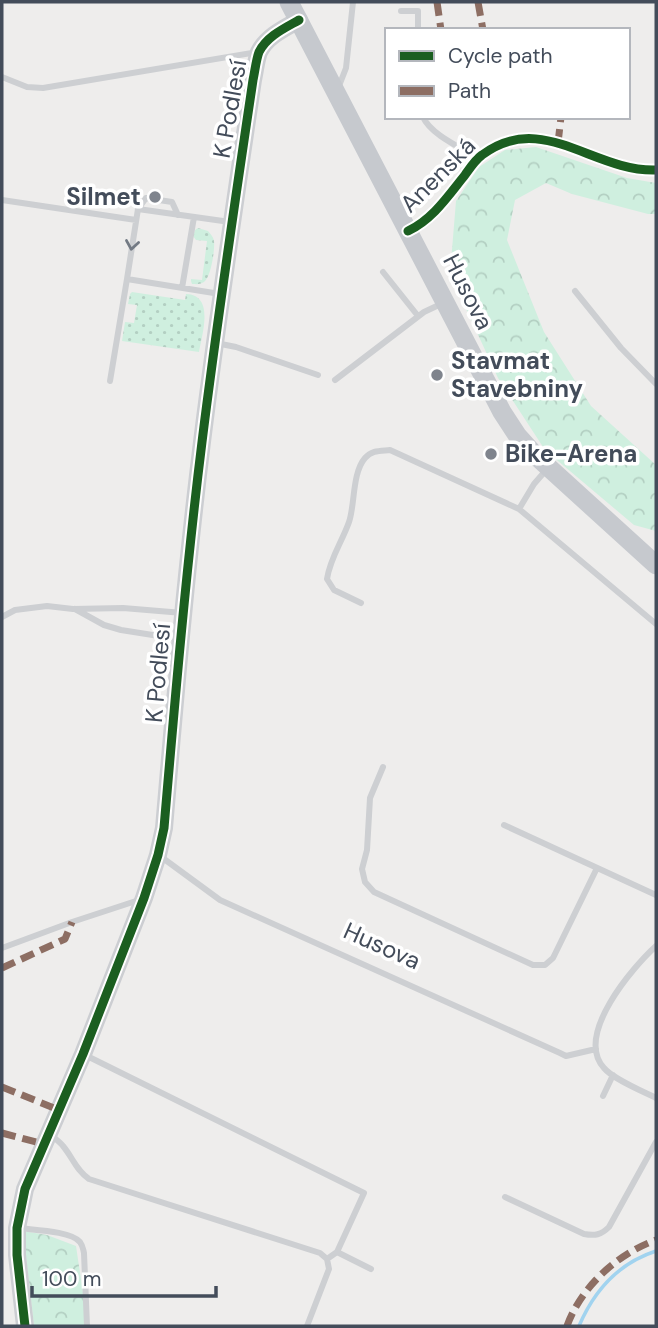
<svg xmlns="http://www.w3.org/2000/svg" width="658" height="1328" font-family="'DM Sans',sans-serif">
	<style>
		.grass { fill: url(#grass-dots) }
		.forest { fill: url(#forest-crowns) }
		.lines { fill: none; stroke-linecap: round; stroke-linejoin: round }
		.stream { stroke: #a1d3ef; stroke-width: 3.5 }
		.lane { stroke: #cdcfd2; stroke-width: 6 }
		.street { stroke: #cdcfd2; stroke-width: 12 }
		.secondary { stroke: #ccced2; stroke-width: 18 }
		.primary { stroke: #c6c9ce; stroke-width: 19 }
		.quiet { stroke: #8d6e63; stroke-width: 7; stroke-dasharray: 14 7; stroke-linecap: butt }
		.cycleway-casing { stroke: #fff; stroke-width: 13 }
		.cycleway { stroke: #1b5e20; stroke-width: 9 }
		.oneway { stroke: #737a84 }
		.poi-dot { fill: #7f848d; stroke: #fff; stroke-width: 2.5 }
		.labels { text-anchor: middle; stroke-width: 7; stroke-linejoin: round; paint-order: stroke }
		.street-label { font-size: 24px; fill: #434c5a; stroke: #fff }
		.poi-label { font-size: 24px; font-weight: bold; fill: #434c5a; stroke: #fff; text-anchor: start }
	</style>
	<defs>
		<pattern id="grass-dots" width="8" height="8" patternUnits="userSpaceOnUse" patternTransform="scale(1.75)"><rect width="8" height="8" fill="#cfefdf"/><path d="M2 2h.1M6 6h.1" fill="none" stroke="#b3cfc2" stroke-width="1.8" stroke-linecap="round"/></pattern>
		<pattern id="forest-crowns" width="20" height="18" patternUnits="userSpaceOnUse" patternTransform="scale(1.75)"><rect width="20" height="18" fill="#cfefdf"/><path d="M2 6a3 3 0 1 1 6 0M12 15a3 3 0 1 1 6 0" fill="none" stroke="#b3cfc2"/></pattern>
	</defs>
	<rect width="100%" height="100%" fill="#eeedec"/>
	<path class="grass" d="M198,228L208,231C211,235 213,236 214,241C215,250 211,277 204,282C199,285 197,284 192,284L191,281V279L202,280L207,241L196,240L193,236L195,230Z
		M132,292L185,300L186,294C215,295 202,334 199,352L122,341L125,322L134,323L137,305L128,304L130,294Z"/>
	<path class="forest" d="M536,147L627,178L656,183V214H648L572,194L546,183L515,200L507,240L544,332L591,406L656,465V531L634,525L545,450L498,378L450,274L456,201L479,167L505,150Z
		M23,1231L47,1235L76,1246L88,1326H34Z"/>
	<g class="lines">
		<path class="stream" d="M579,1326C594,1291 619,1263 656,1251"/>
		<path class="lane" d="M401,11H418V30
			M2,77L27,87L43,88L257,52
			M339,86L346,68L353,2
			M423,117C431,135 462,148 478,158
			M2,200L136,220
			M138,209L146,198L172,202L178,215
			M383,272L418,316
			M182,288L194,217
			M575,291L621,348L656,384
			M220,294L127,279L138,209L230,222
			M216,343L236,347L318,375
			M335,380L424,312L441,304
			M110,381L127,279
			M547,469L534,484L519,509L656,624
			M361,603L334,590L327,579C330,558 342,542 349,522C355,505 352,473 365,458C372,450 380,451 390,450L519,509
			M75,609L104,625L121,630L178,639
			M2,617L15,610L47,606L73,609L123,608L183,613
			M383,767L370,798L367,850L362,869L365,882L374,892L533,965H545L553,958L597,868
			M504,825L656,895
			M160,856L220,900L560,1053L566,1056L596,1049
			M656,946C633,967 574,1035 604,1068C613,1079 642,1091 656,1098
			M2,948L72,922L139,900
			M85,1055L364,1193L337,1252L327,1259
			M603,1096L613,1075
			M50,1134C54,1138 60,1142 63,1146C73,1158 76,1170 89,1179L320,1253L327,1259L329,1269L307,1326
			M505,1197L584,1234C595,1236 601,1235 609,1227L656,1142
			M19,1228C33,1230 71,1231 80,1242C83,1246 83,1249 84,1253L87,1326
			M337,1252L371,1269"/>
		<path class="street" d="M408,231C433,219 448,196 465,175C470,168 475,160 482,155C542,110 593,172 656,170"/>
		<path class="secondary" d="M25,1326L17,1255V1228L25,1189L83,1054L144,898L158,855L164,828C175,699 186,571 202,442C217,321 235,201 253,80C255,71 256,60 259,52C267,36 285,28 299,20"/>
		<path class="primary" d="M289,2L502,412L517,435L535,455L656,565"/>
		<path class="quiet" d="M437,2L441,30
			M478,2L483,30
			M558,143L561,117
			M2,968L65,939L72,922
			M2,1087L59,1110
			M2,1133L44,1144
			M567,1326C581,1287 617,1254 656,1240"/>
		<g class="cycleway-casing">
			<path id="cycleway" d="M408,231C433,219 448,196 465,175C470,168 475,160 482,155C542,110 593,172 656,170
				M25,1326L17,1255V1228L25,1189L83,1054L144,898L158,855L164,828C175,699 186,571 202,442C217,321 235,201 253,80C255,71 256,60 259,52C267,36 285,28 299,20"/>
		</g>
		<use href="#cycleway" class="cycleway"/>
	</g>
	<defs><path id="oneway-chevron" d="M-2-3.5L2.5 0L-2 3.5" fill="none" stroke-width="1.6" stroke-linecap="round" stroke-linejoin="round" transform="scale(1.75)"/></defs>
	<use class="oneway" href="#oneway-chevron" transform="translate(132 245) rotate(99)"/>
	<g class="poi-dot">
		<circle cx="155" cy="197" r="7"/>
		<circle cx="437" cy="375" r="7"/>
		<circle cx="491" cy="454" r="7"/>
	</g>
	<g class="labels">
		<g class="street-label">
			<text transform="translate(230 109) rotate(-80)" y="8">K Podlesí</text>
			<text transform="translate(438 175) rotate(-45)" y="8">Anenská</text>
			<text transform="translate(468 292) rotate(63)" y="8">Husova</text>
			<text transform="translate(158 673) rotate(-85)" y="8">K Podlesí</text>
			<text transform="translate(382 946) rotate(24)" y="8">Husova</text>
		</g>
		<g class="poi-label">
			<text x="141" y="205" text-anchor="end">Silmet</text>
			<text x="451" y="369">Stavmat<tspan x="451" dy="28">Stavebniny</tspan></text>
			<text x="505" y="462">Bike-Arena</text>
		</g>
	</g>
	<rect width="658" height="1328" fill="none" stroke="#434c5a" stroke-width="7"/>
	<rect x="385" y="28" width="245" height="91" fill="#ffffff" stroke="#b4b7bd" stroke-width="2"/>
	<rect x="399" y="51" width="35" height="10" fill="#1b5e20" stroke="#b4b7bd" stroke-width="2"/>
	<text x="448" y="63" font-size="21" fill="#434c5a">Cycle path</text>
	<rect x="399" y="86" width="35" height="10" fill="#8d6e63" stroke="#b4b7bd" stroke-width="2"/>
	<text x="448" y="98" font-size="21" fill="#434c5a">Path</text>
	<path d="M32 1286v10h184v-10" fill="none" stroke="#434c5a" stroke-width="3.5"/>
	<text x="42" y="1286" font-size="21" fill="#434c5a" stroke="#ffffff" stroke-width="5" paint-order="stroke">100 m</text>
</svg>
